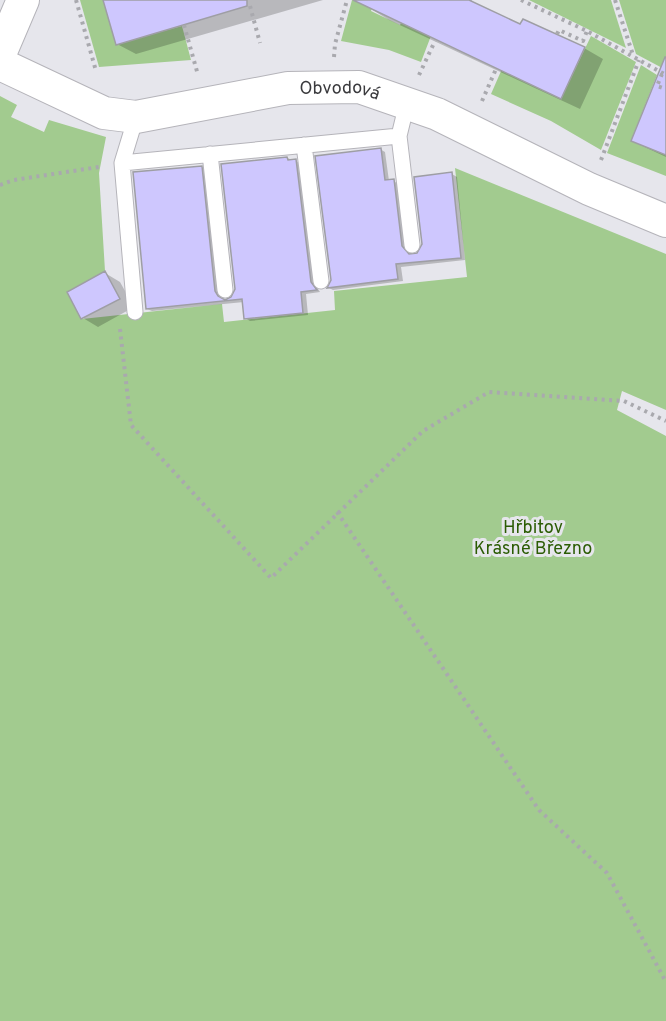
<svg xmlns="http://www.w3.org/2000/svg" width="666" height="1021" font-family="Overpass,sans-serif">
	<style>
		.green { fill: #a2cb8f }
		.shadow { fill: #0003 }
		.building { fill: #cec7fe; stroke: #9e9ea4; stroke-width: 1.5 }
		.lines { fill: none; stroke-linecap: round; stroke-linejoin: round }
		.service-casing { stroke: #b5b4ba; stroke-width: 17 }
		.minor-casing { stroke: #b5b4ba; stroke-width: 34 }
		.path { stroke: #a9a9ae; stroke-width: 4; stroke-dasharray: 3 4.5; stroke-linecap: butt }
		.service { stroke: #fff; stroke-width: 15 }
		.minor { stroke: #fff; stroke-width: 32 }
		.labels { text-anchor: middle; stroke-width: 6; stroke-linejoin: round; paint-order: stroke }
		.street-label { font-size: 18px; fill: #3a3a3d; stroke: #e6e6ec }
		.park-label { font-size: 18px; fill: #2b5c04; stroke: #e6e6ec }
	</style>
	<rect width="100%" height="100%" fill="#e6e6ec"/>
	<path class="green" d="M80,0H103L116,44L182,26L191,60L99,67Z
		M352,0H374L371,11L400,25L405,15L434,28L421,62L389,50L341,41Z
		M529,0H611L626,48Z
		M619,0H666V70L636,54Z
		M591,36L636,62L601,150L551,121L491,94L505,62L534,74L530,84L561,99Z
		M641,65L657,75L631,141L663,154L666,147V176L607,153Z
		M0,96L17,105L11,117L44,132L49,120L106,137L99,173L105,271L67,292L82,319L222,304L224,322L335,310L334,291L467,277L455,168L666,254V410L622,391L617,410L666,436V1021H0Z"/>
	<path class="shadow" d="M104,0H323L136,54L117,44Z
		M375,0H472L471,3L521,26L584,48L603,59L580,109L389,20L371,9Z
		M666,96V157L632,141Z
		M380,149L385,152L389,181L399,183L407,251L411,256L419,254L452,174L457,177L465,260L401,267L403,281L333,290L329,288Z
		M287,158L301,163L316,286L320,292L306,294L308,315L250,321L245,318L244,302L152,311L147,309L201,167L206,170L220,295L225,301L232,299Z
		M105,273L120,282L134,307L98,327L83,318Z"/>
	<path class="building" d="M103,0H247V6L116,45Z
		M353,0H469L520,24L523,19L585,47L561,99Z
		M665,57H666V155L631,141Z
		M381,148L385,180L394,179L402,246L409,254L417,253L422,244L414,177L452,172L461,258L396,264L398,279L327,288L331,280L315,156Z
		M287,157L288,160L296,159L311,282L317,290L301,292L303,313L244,319L242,299L146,309L133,172L202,166L215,291L218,296L225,300L231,297L235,289L221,164Z
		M105,271L120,299L81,319L67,292Z"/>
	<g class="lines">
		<g class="service-casing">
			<path id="service" d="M136,117L122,163L399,136L407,103
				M399,136L412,245
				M304,145L321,281
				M210,154L225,290
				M122,163L135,312"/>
		</g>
		<g class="minor-casing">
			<g id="minor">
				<path d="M0,54L23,0"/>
				<path id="s1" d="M0,64L104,113L136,117L288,88L359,87L437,114L589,189L666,221"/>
			</g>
		</g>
		<path class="path" d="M76,0L96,71
			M521,0L587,31L666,75
			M615,0L633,55
			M250,6L260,43
			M184,25L198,75
			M557,34L559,30L583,41L587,31
			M334,57L335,44L347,0
			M662,74L657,86L666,89
			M419,75L435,41
			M482,101L496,69
			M601,160L639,60
			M0,185L14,180L99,167
			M120,329L131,425L271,578L423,431L489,392L624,401L666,421
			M337,512L539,810L607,873L666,982"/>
		<use href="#service" class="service"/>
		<use href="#minor" class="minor"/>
	</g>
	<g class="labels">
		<g class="street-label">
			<text dy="6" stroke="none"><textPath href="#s1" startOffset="354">Obvodová</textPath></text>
		</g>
		<g class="park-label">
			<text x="533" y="533">Hřbitov<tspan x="533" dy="21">Krásné Březno</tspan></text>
		</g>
	</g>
</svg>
